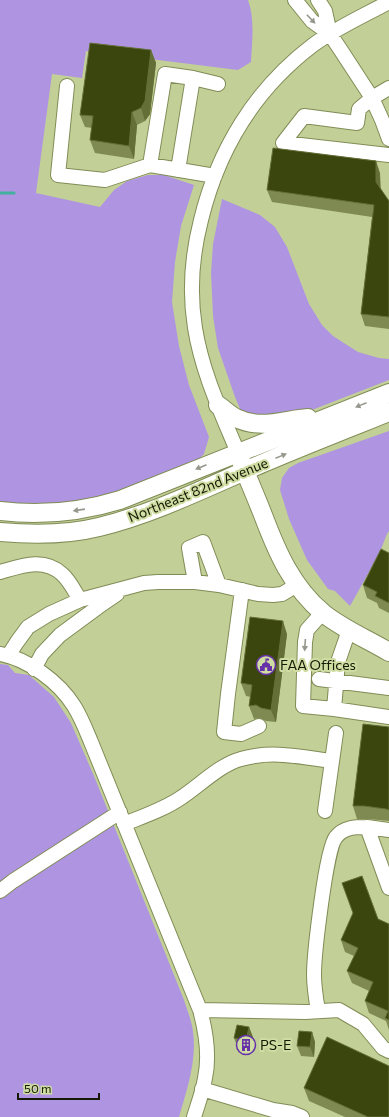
<svg xmlns="http://www.w3.org/2000/svg" width="389" height="1117" font-family="Commissioner,sans-serif">
	<style>
		.green { fill: #af94e2 }
		.lines { fill: none; stroke-linecap: round; stroke-linejoin: round }
		.stream { stroke: #42b09c; stroke-width: 3 }
		.minor-casing { stroke: #808c56; stroke-width: 16 }
		.major-casing { stroke: #808c56; stroke-width: 20 }
		.minor { stroke: #fff; stroke-width: 14 }
		.major { stroke: #fff; stroke-width: 18 }
		.wall { fill: #7e8a52 }
		.shaded-wall { fill: #646f37 }
		.building { fill: #3b450e; stroke: #646f37 }
		.oneway { fill: #96988e }
		.labels { text-anchor: middle; stroke-width: 4; stroke-linejoin: round; paint-order: stroke }
		.street-label { font-size: 14px; fill: #151904; stroke: #cfdda3 }
		.poi-label { font-size: 14px; fill: #151904; stroke: #cfdda3; text-anchor: start }
	</style>
	<rect width="100%" height="100%" fill="#c2d097"/>
	<path class="green" d="M0,0H248C255,19 252,42 251,62L238,70L86,51L82,78L52,74L36,193L100,207L114,190L127,181L148,175H164L194,185L181,226L175,262L172,302L179,346L189,385L209,437L204,454L198,460L103,497L75,504L46,505L0,502Z
		M222,199L260,215L275,227L287,247L309,304L322,325L333,336L358,352L379,358L389,359V380L299,415L259,419L241,411L235,397L218,348L213,316L211,273L213,244Z
		M389,431V531L387,534L379,554L350,606L335,591L328,589L307,560L289,519L280,490L282,478L289,468L298,463Z
		M0,664L8,665L15,673L29,675L54,697L71,723L94,776L184,1000C187,1010 192,1021 193,1032C197,1060 187,1090 179,1117H0Z"/>
	<g class="lines">
		<path class="stream" d="M0,193H14"/>
		<g class="minor-casing">
			<path id="minor" d="M295,0L312,21L330,34L342,52L372,98L382,120L389,139
				M318,0L325,11L330,34
				M193,78L218,84
				M67,86L58,175L105,180L150,165
				M389,88L372,98L359,109L357,123L304,116L283,143L389,155
				M178,170L193,78L165,74L150,165L215,176
				M238,453C221,412 202,372 195,328C189,291 192,255 201,220C218,150 255,89 313,45C336,28 363,16 389,2
				M0,572C21,566 44,557 62,574C70,581 75,592 80,600
				M195,582L189,548L203,542L219,585
				M242,590L228,694L224,732L241,734L259,726
				M323,612L307,630L305,642L303,706L334,709
				M349,630L338,662L334,709L389,717
				M0,654C28,659 59,682 74,706C81,717 86,730 91,742L200,1010C206,1032 210,1055 205,1078C203,1091 198,1104 194,1117
				M8,656L17,642L28,627L49,614L80,600L129,587L144,583L158,582H195L219,585L258,594L273,595L282,594L297,585
				M34,669L42,654L60,635L98,607L117,594
				M319,679L389,688
				M325,811L336,733
				M124,824C144,816 165,809 182,797C200,785 221,764 241,759C272,750 301,757 332,761
				M389,830L367,827L389,888
				M0,891L13,881L120,812
				M200,1010L305,1012L339,1010L363,1024L383,1048L389,1051
				M318,1011C316,999 314,987 314,975C314,955 326,848 336,837C344,827 355,827 367,827
				M202,1089L273,1110L292,1113L302,1117"/>
		</g>
		<g class="major-casing">
			<path id="major" d="M218,405C224,409 230,415 236,418C261,430 283,420 308,418
				M241,461C248,479 256,497 263,515C277,552 292,587 323,613C343,629 367,639 389,652
				M0,511C41,516 81,512 120,500L389,393
				M0,532C33,535 67,535 99,527C157,513 213,484 268,461C308,444 349,428 389,412"/>
		</g>
		<use href="#minor" class="minor"/>
		<use href="#major" class="major"/>
	</g>
	<path class="wall" d="M151,50L156,63L150,114L145,121L137,125L134,159L95,153L90,140L92,128L85,127L80,115Z
		M380,173V189L389,201V329L365,326L361,314L372,217L272,202L267,190Z
		M389,553V613L379,608L377,603L367,598L363,585Z
		M287,634L276,722L266,721L260,718L254,719L249,706L251,697L246,696L241,683Z
		M389,727V821L368,819H357L353,806Z
		M378,919L389,924V1030L386,1021L369,1013L365,1001L369,991L352,983L347,971L354,956L345,952L341,940Z
		M249,1027L254,1040L250,1054L239,1051L234,1038Z
		M312,1032L315,1042L314,1057L301,1056L297,1046Z
		M304,1088L389,1117H345L309,1101Z"/>
	<path class="shaded-wall" d="M151,50L156,63L150,114L145,121L141,108Z
		M132,112L137,125L134,159L129,146Z
		M376,161L380,173L381,195L376,182Z
		M283,621L287,634L276,722L271,710Z
		M249,1027L254,1040L250,1054L246,1041Z
		M312,1032L315,1042L314,1057L310,1047Z"/>
	<path class="building" d="M90,43L151,50L145,101L141,108L132,112L129,146L90,140L93,116L80,115Z
		M273,148L376,161V182L389,201V317L361,314L374,205L267,190Z
		M381,549L389,553V603L375,596L377,592L363,585Z
		M250,617L283,621L271,710L261,708L256,705L249,706L252,685L241,683Z
		M363,724L389,727V810L386,809L364,806H353Z
		M362,876L378,919L389,924V1020L385,1018L388,1011L365,1001L373,982L347,971L358,948L341,940L353,913L342,883Z
		M237,1025L249,1027L246,1041L234,1038Z
		M299,1031L312,1032L310,1047L297,1046Z
		M327,1037L389,1066V1117H368L304,1088Z"/>
	<defs><path id="oneway-solid" d="M-6-.8H1V-3.2L6.5 0L1 3.2V.8H-6Z"/></defs>
	<g class="oneway">
		<use href="#oneway-solid" transform="translate(311 19) rotate(46)"/>
		<use href="#oneway-solid" transform="translate(361 405) rotate(158)"/>
		<use href="#oneway-solid" transform="translate(281 456) rotate(-22)"/>
		<use href="#oneway-solid" transform="translate(201 467) rotate(157)"/>
		<use href="#oneway-solid" transform="translate(79 510) rotate(172)"/>
		<use href="#oneway-solid" transform="translate(305 645) rotate(94)"/>
	</g>
	<defs>
		<g id="civic-ring" transform="scale(1)"><circle r="9.5" fill="#cfdda3" stroke="#6732a9" stroke-width="1.5"/><path d="M-.6-6.5H3V-4.5H.6V-3L4-1V1h2V6H-6V1h2V-1L-.6-3ZM-1.2 2.5V6h2.4V2.5Z" fill="#6732a9"/></g>
		<g id="building-ring" transform="scale(1)"><circle r="9.5" fill="#cfdda3" stroke="#6732a9" stroke-width="1.5"/><path d="M-4-6H4V6H1V3H-1V6H-4ZM-2.5-4.3h1.7v1.8h-1.7ZM.8-4.3h1.7v1.8H.8ZM-2.5-1h1.7V.8h-1.7ZM.8-1h1.7V.8H.8Z" fill="#6732a9"/></g>
	</defs>
	<g fill-rule="evenodd">
		<use href="#civic-ring" x="266" y="665"/>
		<use href="#building-ring" x="246" y="1045"/>
	</g>
	<g class="labels">
		<g class="street-label">
			<text transform="translate(198 490) rotate(-22)" y="5">Northeast 82nd Avenue</text>
		</g>
		<g class="poi-label">
			<text x="280" y="670">FAA Offices</text>
			<text x="260" y="1050">PS-E</text>
		</g>
	</g>
	<path d="M18 1093v6h81v-6" fill="none" stroke="#151904" stroke-width="2"/>
	<text x="24" y="1093" font-size="12" fill="#151904" stroke="#cfdda3" stroke-width="3" paint-order="stroke">50 m</text>
</svg>
